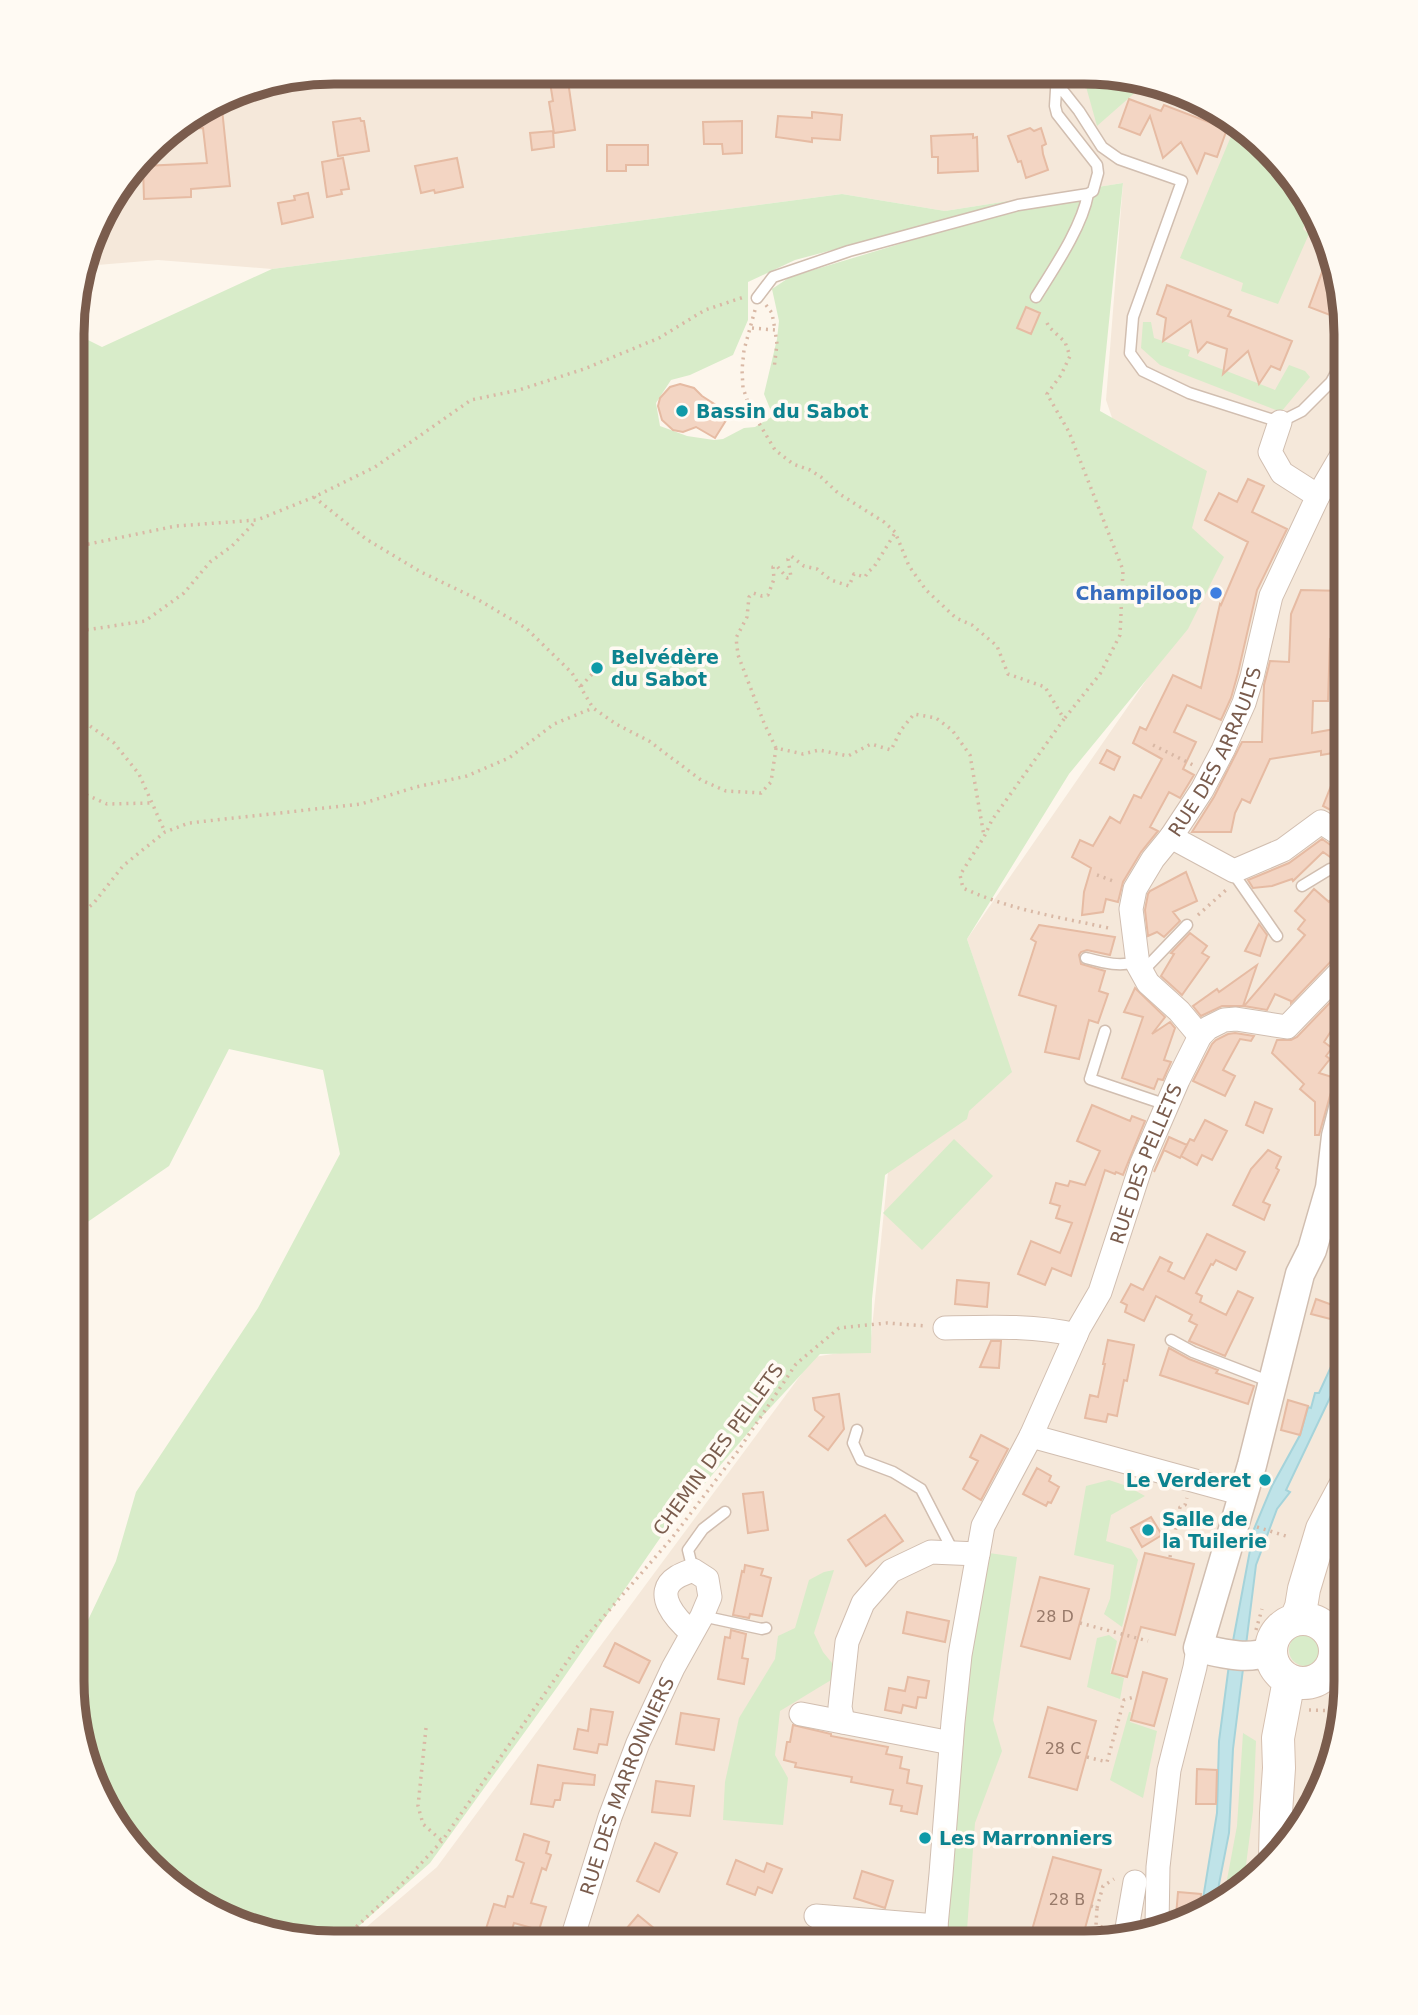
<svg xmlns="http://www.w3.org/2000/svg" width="1418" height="2015" font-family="'DejaVu Sans',sans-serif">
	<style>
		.residential { fill: #f5e8da }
		.green { fill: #d8ecc9; fill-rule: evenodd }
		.water { fill: #bfe3e8; stroke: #a5d3da; stroke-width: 2 }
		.building { fill: #f3d5c3; stroke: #e6bba3; stroke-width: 2 }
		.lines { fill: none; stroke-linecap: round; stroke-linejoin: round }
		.service-casing { stroke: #d1beb0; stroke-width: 13 }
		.minor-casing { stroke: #d1beb0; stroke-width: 25 }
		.tertiary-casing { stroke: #d1beb0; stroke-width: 31 }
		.secondary-casing { stroke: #d6c0b0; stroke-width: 34 }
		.path { stroke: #d9b8a5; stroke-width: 3.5; stroke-dasharray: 2 5; stroke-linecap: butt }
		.service { stroke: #fff; stroke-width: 10 }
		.minor { stroke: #fff; stroke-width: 23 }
		.tertiary { stroke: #fff; stroke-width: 28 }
		.secondary { stroke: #fff; stroke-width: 32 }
		.culture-dot { fill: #0f9aa8; stroke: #fffaf3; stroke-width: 2.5 }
		.shop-dot { fill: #3f7fe0; stroke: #fffaf3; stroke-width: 2.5 }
		.labels { text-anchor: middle; stroke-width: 7; stroke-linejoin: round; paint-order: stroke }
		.number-label { font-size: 16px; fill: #987a6a }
		.culture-label { font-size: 19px; font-weight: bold; fill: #0d838f; stroke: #fffaf3; text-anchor: start }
		.shop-label { font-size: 19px; font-weight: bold; fill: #366cbe; stroke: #fffaf3; text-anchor: end }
		.street-label { font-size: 19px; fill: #7a5c4d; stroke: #fffaf3 }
		.rim { fill: none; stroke: #7a5c4d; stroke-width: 9 }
	</style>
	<rect width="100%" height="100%" fill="#fdf6ec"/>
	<path class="residential" d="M334,72L1119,74L1184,92L1243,126L1319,218L1346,334V1699L1332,1766L1302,1827L1257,1878L1200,1916L1084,1943L350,1941L437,1867L814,1357L870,1348L888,1172L1011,1072L967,939L1183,627L1106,400L1123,183L945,211L842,194L272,269L158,260L85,266L107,203L161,137L249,86Z"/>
	<path class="green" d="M1107,74H1119L1147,82L1097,126L1085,83Z
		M1237,122L1243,126L1311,208L1303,229L1309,234L1278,304L1241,291L1243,283L1180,258Z
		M1123,183L1100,411L1207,471L1192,528L1224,557L1188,629L1069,774L967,939L1012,1072L969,1111L967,1119L885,1175L872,1299L871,1353L820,1354L758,1421L667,1528L558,1686L430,1863L342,1941H300L188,1899L137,1854L99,1797L72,1681V1654L116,1561L136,1492L258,1308L340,1154L323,1070L229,1049L169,1166L73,1232L74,333L102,347L272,269L842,194L945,211ZM979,211V220L790,277L772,289L779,321L777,339L764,394L773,416L755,427L744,428L723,439L714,440L687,436L660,426L656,403L671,380L690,375L733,355L748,320V282L795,260Z
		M1143,322H1151L1154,338L1190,350L1188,356L1275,390L1289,365L1305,371L1310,377L1281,412L1160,365L1141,348Z
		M1346,363V425C1335,396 1333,392 1346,363Z
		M954,1139L993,1176L922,1250L883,1213Z
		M1109,1480L1127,1486L1145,1496L1111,1515L1106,1541L1131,1549L1138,1560L1122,1627L1104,1614L1110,1599L1114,1565L1074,1555L1086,1486Z
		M989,1553L1017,1557L993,1720L1002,1751L975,1823L966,1943H943L942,1910L967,1662Z
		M834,1570L814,1633L823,1652L841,1674L780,1711L775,1755L788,1778L783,1825L723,1820L725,1782L739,1718L775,1659L778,1636L795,1628L809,1580L824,1572Z
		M1289 1650a16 16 0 1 1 32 0a16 16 0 1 1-32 0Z
		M1109,1635L1117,1641L1110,1673L1124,1678L1120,1699L1087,1687L1097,1638Z
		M1129,1712H1131L1130,1722L1157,1731L1143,1798L1110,1780Z
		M1243,1733L1256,1741L1253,1811L1243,1888L1223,1901L1237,1826Z"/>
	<path class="water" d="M1346,1334V1364L1286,1490L1290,1492L1277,1509L1256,1565L1233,1749L1229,1833L1219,1884L1217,1905L1203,1914L1202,1905L1217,1813L1219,1741L1230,1657L1254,1529L1272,1486L1300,1435L1308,1407L1311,1408L1315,1393H1319Z"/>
	<path class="building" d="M567,74L575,130L554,133L549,102L553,101L549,76Z
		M1129,99L1161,111L1164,105L1227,129L1217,157L1205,153L1197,173L1181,142L1163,158L1150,116L1140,135L1119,127Z
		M222,109L230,186L191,189V197L144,199L143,166L207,163L203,128L175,129L206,111Z
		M812,112L842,115L840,140L812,138V142L776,137L778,116L812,118Z
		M360,118L361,121H364L369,151L338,156L333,122Z
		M742,121V153L723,154L722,144H704L703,122Z
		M1030,128L1034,131L1041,128L1046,144L1042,146L1043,154L1048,170L1026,178L1021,161L1018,162L1008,136Z
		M553,131L554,147L532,150L530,133Z
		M973,134V138L977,137L978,171L938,173V157H932L931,136Z
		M607,145H648V165H626V171H607Z
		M343,158L349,189L341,190L342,194L327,197L322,162Z
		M457,158L463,187L435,193L434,190L421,193L415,166Z
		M308,193L313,217L282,224L278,203L295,200L294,196Z
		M1328,256L1341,309L1343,320L1309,307Z
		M1167,285L1231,310L1228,316L1292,341L1280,370L1271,366L1259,384L1248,351L1223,374L1227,349L1207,342L1198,352L1191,321L1163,341L1166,318L1157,314Z
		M1026,307L1040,313L1031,334L1017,328Z
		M680,384L694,388L702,396L730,414L715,438L696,427L683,432L673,430L662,420L658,406L660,398L670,387Z
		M1248,479L1264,486L1252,512L1287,529L1257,590L1238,673L1231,698L1221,720L1187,705L1174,732L1196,742L1183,769L1194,775L1180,798L1169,792L1150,827L1158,831L1141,852L1123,882L1118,902L1106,899L1103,912L1082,915L1084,892L1091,868L1072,857L1080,840L1093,846L1110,817L1120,823L1134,795L1141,798L1162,759L1133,743L1140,727L1146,730L1173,675L1201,688L1220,604L1221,605L1248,542L1205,520L1219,493L1237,502Z
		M1301,590L1346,591V640L1330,639L1328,701H1313L1312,733L1346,727V821L1340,817L1342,816L1323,806L1345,751L1321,755V751L1270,759L1250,803L1242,799L1235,813L1231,832H1192L1214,797L1242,742H1262L1264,685L1270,661L1289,662L1291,614Z
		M1107,750L1120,757L1114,770L1100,763Z
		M1322,839L1338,850L1346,852V868L1323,852L1293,881L1292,879L1272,886L1253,888L1248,880L1289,863Z
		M1186,872L1197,901L1173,912L1180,921L1164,937L1157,932L1148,936L1145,910L1148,894L1150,891Z
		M1343,885L1346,886V952L1336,956L1291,1003V1001L1275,994L1267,1010L1244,1006L1305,935L1298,929L1305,920L1295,911L1314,889L1329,902Z
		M1259,924L1267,935L1260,956L1245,951Z
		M1039,925L1115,937L1110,955L1087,950L1081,952L1079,955L1081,964L1105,971L1099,991L1108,994L1098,1023L1089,1020L1079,1059L1045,1052L1056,1006L1019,995L1036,942L1031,939Z
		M1190,933L1207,946L1202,953L1209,957L1182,995L1161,976L1174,954L1171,953Z
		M1257,965L1243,1006H1222L1201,1016L1193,1006L1217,989L1219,992Z
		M1346,986V1008L1324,1042L1332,1048L1326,1056L1330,1059L1319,1073L1335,1078L1319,1135H1315V1102L1300,1089L1304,1084L1272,1053L1277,1040H1291L1297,1037Z
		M1135,988L1165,1017L1152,1034L1170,1022L1175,1028L1164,1060L1171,1062L1163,1080L1158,1079L1154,1089L1122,1078L1143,1017L1124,1012Z
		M1235,1033L1254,1036L1251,1041L1240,1039L1223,1070L1235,1076L1225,1096L1193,1081L1212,1044L1216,1040L1228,1034Z
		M1255,1102L1272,1109L1263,1133L1246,1125Z
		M1092,1105L1130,1121L1132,1116L1145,1121L1123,1175L1116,1172L1115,1174L1105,1170L1071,1276L1052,1268L1045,1285L1018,1274L1031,1241L1060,1253L1072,1223L1056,1218L1060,1206L1050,1203L1056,1183L1068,1186L1070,1181L1085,1185L1100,1151L1077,1141Z
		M1205,1120L1227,1131L1212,1160L1202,1155L1197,1165L1181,1156L1190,1139L1194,1141Z
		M1169,1137L1187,1145L1180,1158L1164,1150L1154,1172Z
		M1268,1150L1281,1157L1276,1168L1279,1170L1263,1202L1270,1205L1264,1220L1233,1205L1251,1169Z
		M1207,1234L1245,1252L1236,1270L1216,1260L1213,1265L1211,1264L1196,1293L1202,1296L1200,1302L1226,1315L1238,1291L1253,1298L1225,1356L1189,1341L1197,1325L1189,1321L1192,1315L1156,1296L1144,1321L1125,1312L1127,1305L1121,1302L1131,1284L1143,1290L1160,1257L1172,1263L1168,1271L1184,1279Z
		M957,1280L989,1283L987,1307L955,1304Z
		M1316,1299L1346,1310V1323L1311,1314Z
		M1108,1340L1134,1345L1127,1381L1124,1380L1117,1416L1108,1414L1106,1422L1085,1418L1090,1395L1098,1397L1105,1364H1103Z
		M991,1341H1001L999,1368L980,1367Z
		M1169,1348L1189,1359L1218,1370L1216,1373L1254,1386L1248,1404L1160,1375Z
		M839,1394L844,1429L828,1450L809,1436L824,1417L815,1410L813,1398Z
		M1288,1400L1308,1406L1300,1435L1281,1430Z
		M981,1435L1008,1449L981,1500L963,1489L978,1461L970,1457Z
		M1037,1468L1051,1476L1049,1481L1059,1487L1051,1503L1048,1502L1046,1506L1023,1494Z
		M763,1492L768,1530L748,1533L743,1494Z
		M885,1515L903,1541L866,1566L848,1540Z
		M1151,1517L1162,1535L1142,1547L1131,1528Z
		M1145,1553L1194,1564L1175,1635L1141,1627L1127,1677L1112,1673Z
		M745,1565L763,1569L761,1575L771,1578L762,1616L750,1614L749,1618L733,1615L742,1571L744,1572Z
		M1040,1577L1089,1589L1070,1659L1021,1646Z
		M907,1612L949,1621L945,1642L903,1633Z
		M731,1630L746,1634L742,1658L748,1659L744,1684L718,1679L725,1637L730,1638Z
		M615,1643L650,1661L639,1683L604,1666Z
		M1143,1672L1167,1679L1154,1726L1131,1720Z
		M908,1677L929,1681L926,1698L918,1697L916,1708L903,1705L901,1713L885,1710L889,1688L905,1691Z
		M1048,1707L1096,1721L1077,1790L1029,1777Z
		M591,1709L613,1712L607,1745L599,1744L597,1753L574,1749L578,1729L588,1731Z
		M681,1713L719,1719L714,1750L676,1744Z
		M793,1725L831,1734V1736L888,1747L886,1754L902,1757L900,1768L909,1770L907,1783L922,1786L917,1814L901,1811L902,1806L890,1804L893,1790L851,1782L852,1777L795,1767L796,1763L784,1760L787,1742H790Z
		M538,1765L595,1775L594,1785L563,1783L560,1800H555L553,1807L531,1804Z
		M1197,1769L1217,1770L1216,1804H1196Z
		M656,1781L694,1786L690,1816L652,1812Z
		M524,1834L549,1842L546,1853L551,1855L546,1870L542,1868L531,1903L546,1907L539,1930L514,1923L508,1942H506L484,1935L494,1904L505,1907L508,1896L513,1897L524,1863L516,1860Z
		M655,1843L677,1853L659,1892L637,1881Z
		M1053,1857L1101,1870L1081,1943L1032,1930Z
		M736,1860L764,1872L767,1863L782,1869L772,1893L758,1887L755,1895L727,1884Z
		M862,1871L893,1881L885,1908L854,1898Z
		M1178,1892L1201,1894L1200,1916H1176Z
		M638,1915L656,1930L646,1942H615Z"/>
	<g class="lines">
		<g class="service-casing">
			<path id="service" d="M1056,82L1079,111L1102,147L1119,159L1182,181L1133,317L1130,353L1143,371L1189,393L1280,422L1302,411L1331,382L1346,354
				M168,133L171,136
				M1036,297C1054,268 1082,227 1088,194
				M757,298L773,277L849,251L1018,205L1088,194L1093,191L1098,173L1097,165L1057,114L1055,106L1057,74
				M1345,580L1346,581
				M1234,871L1238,880L1277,936
				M1302,886L1330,869L1346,878
				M1086,958C1105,963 1119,967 1137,962
				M1142,972L1187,925
				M1105,1031L1090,1079L1167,1105
				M1171,1340L1193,1352L1271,1382
				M857,1430L853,1443L861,1460L893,1472L921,1489L954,1553
				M693,1570L688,1550L703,1529L725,1512
				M702,1616L762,1629L766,1628"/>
		</g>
		<g class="minor-casing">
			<g id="minor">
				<path d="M1280,422L1270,452L1282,473L1318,496"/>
				<path d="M1171,837L1234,871L1283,850L1321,822L1346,838"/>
				<path id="s1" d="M1200,1036L1179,1011L1148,983L1138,965L1131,909L1135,889L1153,859L1171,837L1202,790L1223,750L1244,703L1252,677L1271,596L1318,496L1346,448"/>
				<path d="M945,1328C987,1327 1036,1325 1076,1335"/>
				<path d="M1031,1436L1243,1494"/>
				<path d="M801,1714L951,1743"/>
				<path d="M843,1722L840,1707L847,1642L863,1603L891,1571L931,1552L978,1554"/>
				<path d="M816,1916L936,1926"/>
				<path d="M1157,1926L1158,1867L1169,1770L1195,1667L1198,1648"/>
				<path d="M1126,1934L1135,1882"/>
				<path id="s2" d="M571,1942L610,1817L638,1743L673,1668L702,1616L710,1597L707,1579L693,1570C688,1572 682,1574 677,1577C651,1593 677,1620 692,1633"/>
				<path id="s3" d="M931,1943L936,1926L941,1874L953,1722L960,1655L983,1526L1031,1436L1079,1328L1100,1292L1142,1163L1178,1080L1200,1036L1208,1028L1224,1020L1236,1019L1287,1027L1346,966"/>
			</g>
		</g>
		<g class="tertiary-casing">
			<path id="tertiary" d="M1270,1651C1248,1661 1221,1653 1198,1648L1252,1465L1300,1274L1312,1250L1330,1188L1336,1136L1346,1097"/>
		</g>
		<g class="secondary-casing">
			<path id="secondary" d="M1271 1651a32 32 0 1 1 64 0a32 32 0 1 1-64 0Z
				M1296,1619L1301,1607L1304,1589L1322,1529L1346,1484
				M1275,1858L1276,1813L1279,1768L1278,1738L1289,1680"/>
		</g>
		<path class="path" d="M245,89L292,85L300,77
			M766,305L772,313L775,330
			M755,310L744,350L742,370L743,388L750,408L775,450L793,464L810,470L821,477L838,493L884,522L895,532L909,566L926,590L956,618L972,625L997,646L1008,674L1045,687L1064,719L992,820L984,837L960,875L963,888C1013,911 1060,917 1113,929
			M1047,323L1049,327L1065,342L1070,356L1061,375L1047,394L1069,432L1123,570L1120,635L1100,674L1064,719
			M752,328L775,330L777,344L774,369
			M314,497L366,539L421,572L477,599L526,628L572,673L593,708L616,724L649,741L701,780L726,791L761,793L771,782L776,748L803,754L819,750L848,756L871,744L891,750L901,730L914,714L936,718L952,730L970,755L984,836
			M74,547L176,526L257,520L314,497L375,467L471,400L519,390L584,369L659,338L705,310L744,297
			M73,632L145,621L184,593L210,562L232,546L256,521
			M581,686L595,671
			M73,714L114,743L139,774L165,832
			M1153,745L1193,765
			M776,748L764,723L738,655L736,638L747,617L749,597L753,593L762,596L768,595L774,579L773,567L777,566L787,578L791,577L788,559L791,556L804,566L817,569L831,580L849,586L854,574L865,577L868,572L874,567L895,533
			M73,791L80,792L107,804L152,803
			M1097,875L1116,882
			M1198,915L1226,890
			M73,919L93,904L123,866L140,852L165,832L189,823L361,804L416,787L467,776L509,758L554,724L593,708
			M1257,1527L1289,1537
			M1170,1557L1180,1507L1185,1505L1187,1498
			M1346,1599L1339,1594L1346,1590
			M1080,1623L1148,1641
			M1256,1630L1262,1609
			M1309,1710L1338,1711L1344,1708
			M426,1728L418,1806L423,1824L442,1841
			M1087,1757L1107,1762L1124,1700L1134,1697
			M1091,1906L1097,1908L1096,1925L1105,1928
			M1097,1908L1103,1886L1114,1879
			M341,1941L399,1887L442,1841L578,1646L672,1538L738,1451L796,1364L839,1328L887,1323L926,1326"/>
		<use href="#service" class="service"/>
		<use href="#minor" class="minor"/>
		<use href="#tertiary" class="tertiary"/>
		<use href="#secondary" class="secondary"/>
	</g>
	<g class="culture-dot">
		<circle cx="682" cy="411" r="7"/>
		<circle cx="597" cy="668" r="7"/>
		<circle cx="1265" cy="1480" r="7"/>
		<circle cx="1148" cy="1530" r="7"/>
		<circle cx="925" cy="1838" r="7"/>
	</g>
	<circle class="shop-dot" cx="1216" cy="593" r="7"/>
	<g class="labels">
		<g class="number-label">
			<text x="1055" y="1622">28 D</text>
			<text x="1063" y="1754">28 C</text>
			<text x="1067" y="1905">28 B</text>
		</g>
		<g class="culture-label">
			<text x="696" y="418">Bassin du Sabot</text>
			<text x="611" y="664">Belvédère<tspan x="611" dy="22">du Sabot</tspan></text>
			<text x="1251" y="1487" text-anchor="end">Le Verderet</text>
			<text x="1162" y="1526">Salle de<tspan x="1162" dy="22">la Tuilerie</tspan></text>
			<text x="939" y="1845">Les Marronniers</text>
		</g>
		<g class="shop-label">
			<text x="1202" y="600">Champiloop</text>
		</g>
		<g class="street-label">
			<text dy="7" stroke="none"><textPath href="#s1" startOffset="332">RUE DES ARRAULTS</textPath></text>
			<text dy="7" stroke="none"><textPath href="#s3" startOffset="819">RUE DES PELLETS</textPath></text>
			<text transform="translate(718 1449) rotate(-54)" y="7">CHEMIN DES PELLETS</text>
			<text dy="7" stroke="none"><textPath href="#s2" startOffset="166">RUE DES MARRONNIERS</textPath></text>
		</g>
	</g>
	<path d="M0 0H1418V2015H0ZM334 84H1084A250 250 0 0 1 1334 334V1681A250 250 0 0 1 1084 1931H334A250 250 0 0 1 84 1681V334A250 250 0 0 1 334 84Z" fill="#fffaf3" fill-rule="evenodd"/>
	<path class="rim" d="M334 84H1084A250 250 0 0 1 1334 334V1681A250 250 0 0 1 1084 1931H334A250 250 0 0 1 84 1681V334A250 250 0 0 1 334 84Z"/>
</svg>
